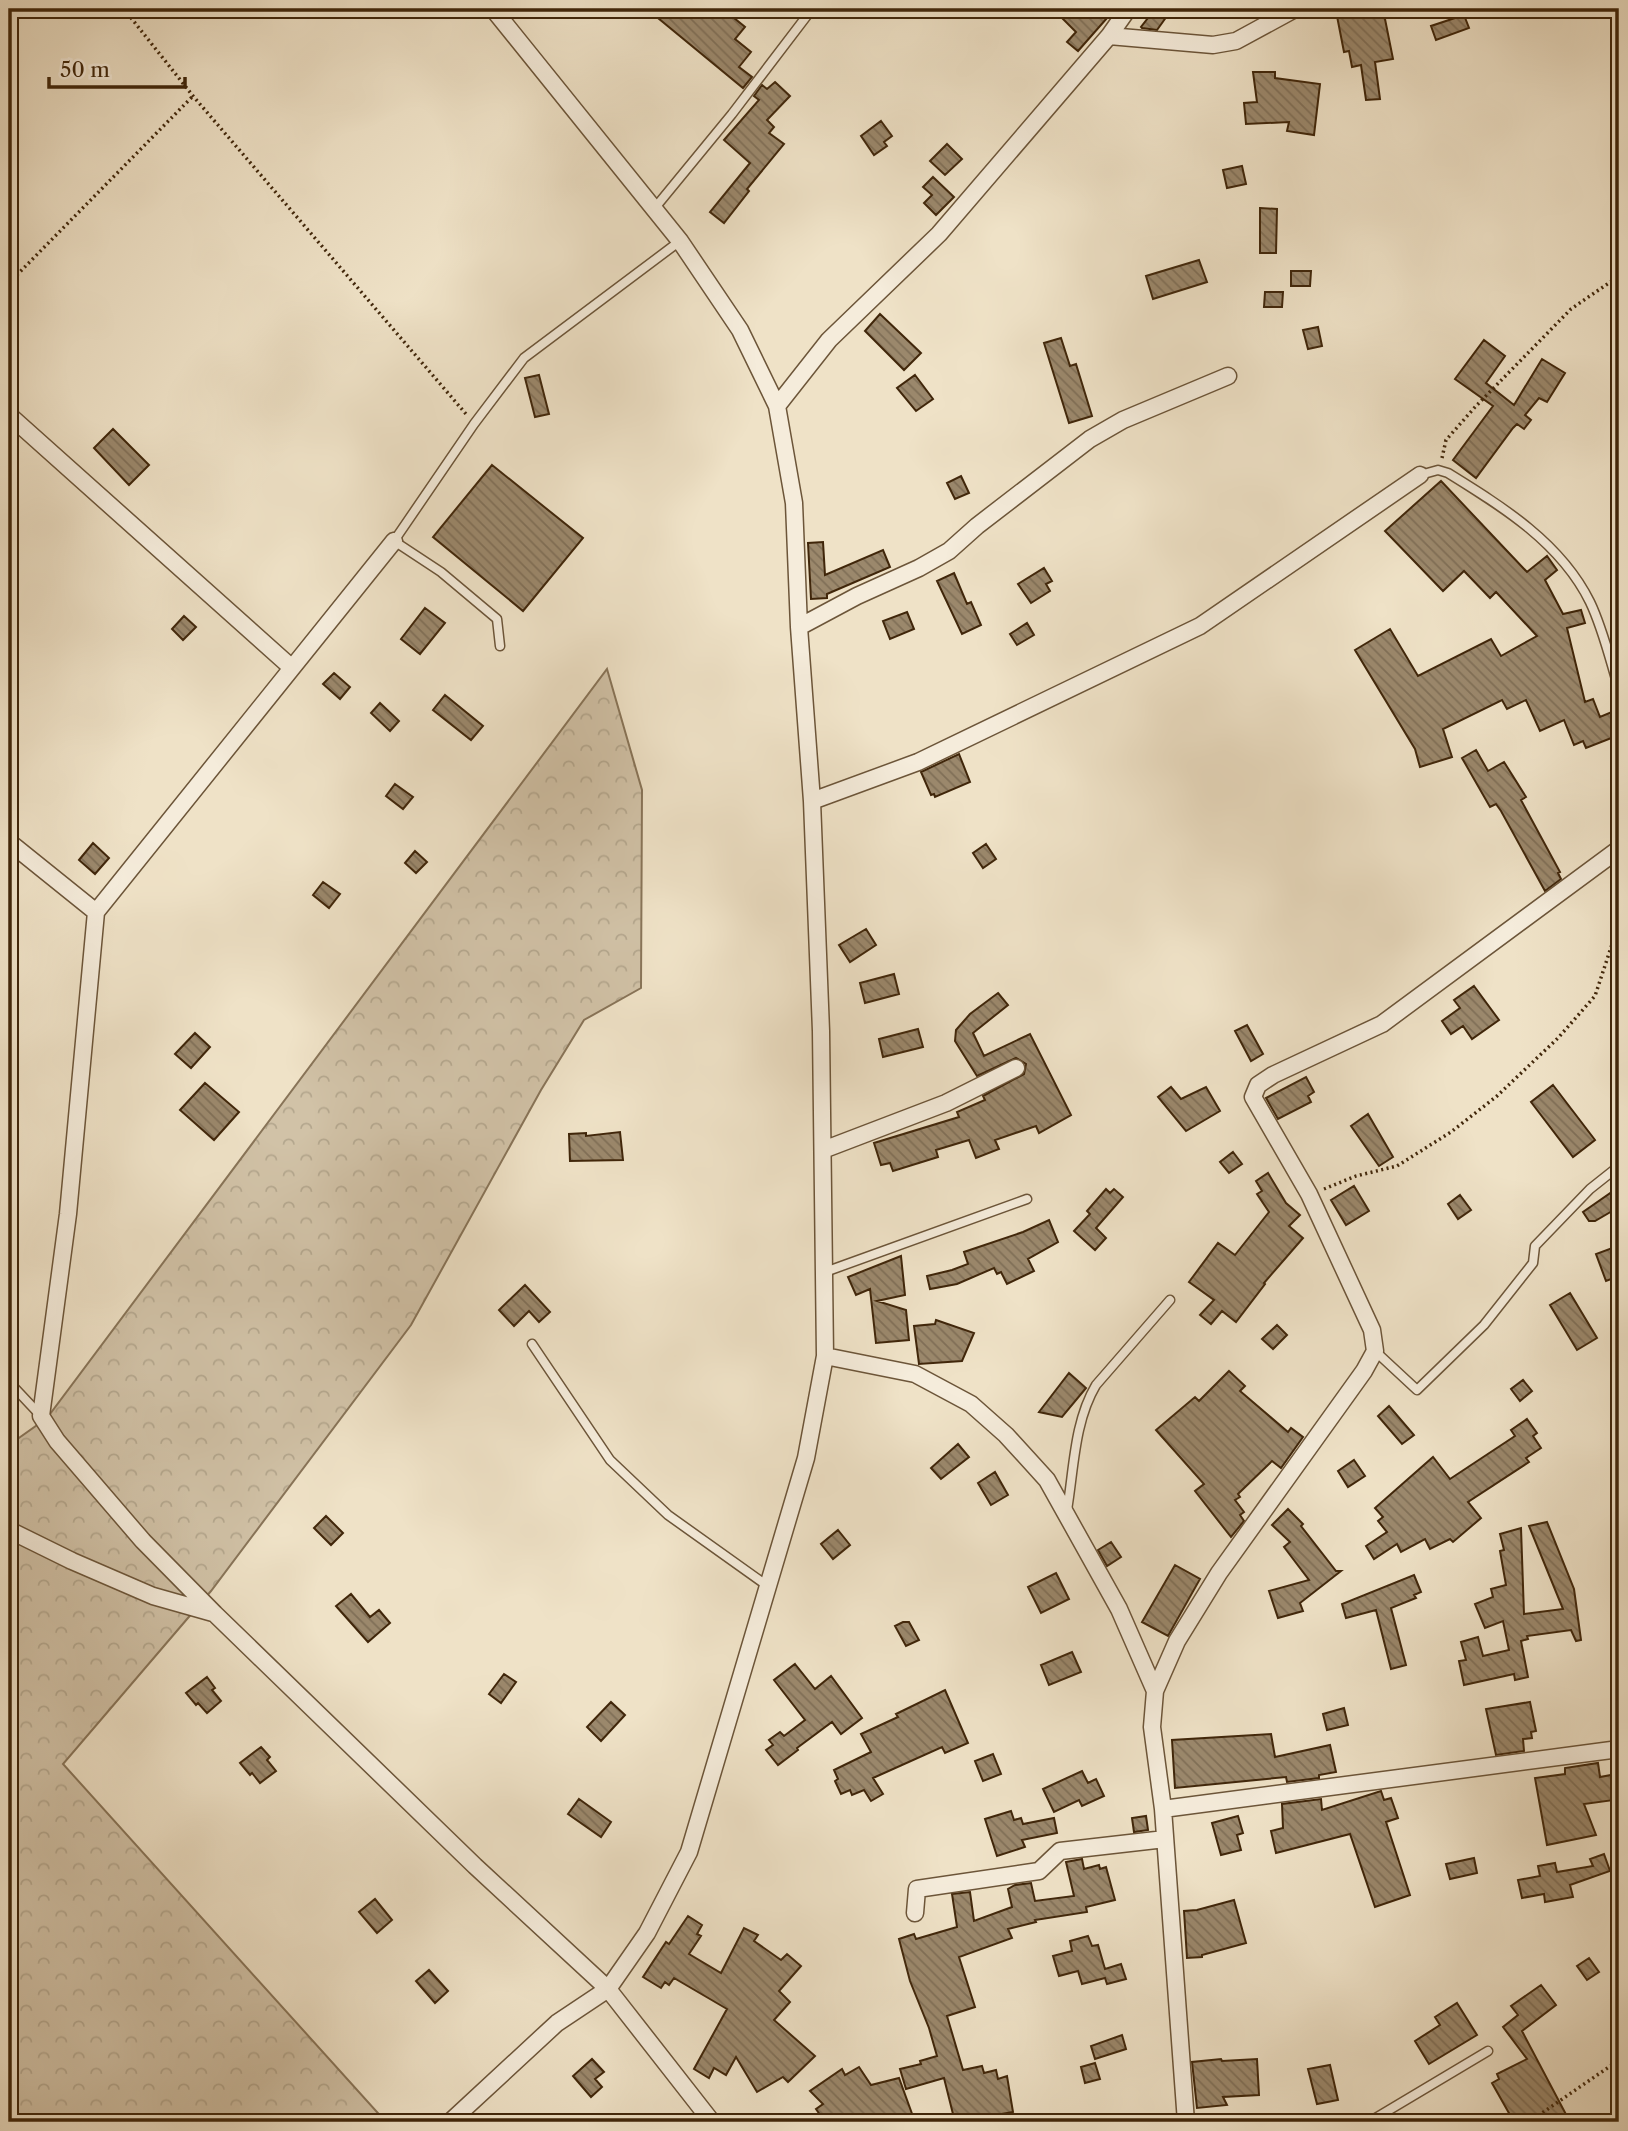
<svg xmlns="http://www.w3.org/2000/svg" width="1628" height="2131" font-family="'Libre Caslon Text',serif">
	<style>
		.forest { fill: url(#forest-crowns); stroke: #887458; stroke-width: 2 }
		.building { fill: url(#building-back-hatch); stroke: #40260a; stroke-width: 2 }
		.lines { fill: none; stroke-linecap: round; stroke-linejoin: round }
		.service-casing { stroke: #6c5539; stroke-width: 11 }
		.minor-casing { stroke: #6c5539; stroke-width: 19 }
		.path { stroke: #40260a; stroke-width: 3.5; stroke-dasharray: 2 3.5; stroke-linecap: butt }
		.service { stroke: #f5ecdb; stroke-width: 8 }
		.minor { stroke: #f5ecdb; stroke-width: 16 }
	</style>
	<defs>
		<pattern id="forest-crowns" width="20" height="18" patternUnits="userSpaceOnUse" patternTransform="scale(1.75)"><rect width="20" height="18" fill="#d1c2a7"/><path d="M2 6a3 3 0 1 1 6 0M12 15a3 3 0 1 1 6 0" fill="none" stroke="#b4a78e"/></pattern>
		<pattern id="building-back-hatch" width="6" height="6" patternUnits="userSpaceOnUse" patternTransform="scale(1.75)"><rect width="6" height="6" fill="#9b886c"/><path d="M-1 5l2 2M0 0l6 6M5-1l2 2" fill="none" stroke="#806f57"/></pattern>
	</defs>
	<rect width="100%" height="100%" fill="#efe2c7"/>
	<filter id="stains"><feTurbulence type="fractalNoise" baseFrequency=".00286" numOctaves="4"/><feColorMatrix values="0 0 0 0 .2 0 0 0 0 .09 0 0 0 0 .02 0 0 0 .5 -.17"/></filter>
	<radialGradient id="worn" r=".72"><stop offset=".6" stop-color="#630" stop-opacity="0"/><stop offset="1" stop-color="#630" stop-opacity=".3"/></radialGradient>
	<path class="forest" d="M607,669L642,790L641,988L584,1020L541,1090L411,1325L211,1591L63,1764L386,2122H9V1445L47,1418Z"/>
	<path class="building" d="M647,9H723L745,27L735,39L751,52L739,67L752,77L743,88Z
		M1073,9H1115L1078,51L1067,42L1076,32L1063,19Z
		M1155,9H1172L1157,30L1142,28L1141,27Z
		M1347,9H1383L1393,59L1375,62L1380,99L1366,100L1361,65L1352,67L1349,51L1344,52L1336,11Z
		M1464,15L1469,28L1436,40L1431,26Z
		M1253,72H1275V78L1320,84L1314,135L1287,131L1289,122L1246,124L1244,103L1257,102Z
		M775,82L790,96L767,120L774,127L769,133L784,144L747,189L749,191L724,223L710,212L750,163L724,140L759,100L754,96L762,85L767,89Z
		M881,121L892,136L884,142L887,146L874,155L861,136Z
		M947,144L962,159L945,175L930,161Z
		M1242,166L1246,184L1227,188L1223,170Z
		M933,177L954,197L936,215L924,203L932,195L923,187Z
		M1260,208L1277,209L1276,253H1260Z
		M1199,260L1207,282L1153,299L1146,276Z
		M1291,271H1311L1310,286H1291Z
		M1265,292H1283L1282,307H1264Z
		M880,314L921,353L904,370L865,331Z
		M1318,327L1322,346L1308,349L1303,330Z
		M1061,338L1070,366L1076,364L1092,416L1069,423L1044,343Z
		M1484,340L1505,356L1486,383L1514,405L1542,359L1565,373L1547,402L1539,398L1525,415L1531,420L1524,429L1517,424L1513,428L1476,478L1453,460L1493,406L1455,379Z
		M539,375L549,414L535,417L525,378Z
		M915,375L933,399L916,411L897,388Z
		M113,429L149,465L129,485L94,448Z
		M492,465L583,538L523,611L433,537Z
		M961,476L969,493L955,499L947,483Z
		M1441,481L1527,572L1547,556L1557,570L1545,580L1563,614L1581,610L1585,623L1567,628L1585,702L1593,699L1600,717L1619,709V735L1586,748L1583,741L1574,745L1564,720L1540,731L1526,700L1507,709L1502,700L1443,729L1452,757L1420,767L1415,749L1355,650L1390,629L1418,676L1491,639L1501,656L1537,636L1496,592L1490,598L1464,571L1443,591L1385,531Z
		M823,542L825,575L883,550L890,567L827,594V598L811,599L808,543Z
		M1044,568L1052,581L1046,584L1050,591L1031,603L1018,584Z
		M954,573L967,604L971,602L981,625L962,634L937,581Z
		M425,608L445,623L420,654L401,639Z
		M907,612L914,629L890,639L883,621Z
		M184,616L196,627L183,640L172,629Z
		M1027,623L1034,635L1017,645L1010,634Z
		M334,673L350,687L340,699L323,684Z
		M445,695L483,726L471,740L433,710Z
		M380,703L399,721L390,731L371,713Z
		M1476,750L1488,771L1504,762L1526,797L1521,800L1560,872L1558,873L1561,879L1545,891L1501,811L1496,804L1490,807L1462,758Z
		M959,754L970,782L935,797L934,794L931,795L921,772Z
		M395,784L413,797L403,809L386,796Z
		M93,843L109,858L95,874L79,860Z
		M986,844L996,859L983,868L973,853Z
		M415,851L427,862L416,873L405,863Z
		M323,882L340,894L329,908L313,895Z
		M866,929L876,945L850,962L839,945Z
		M894,974L899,994L865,1003L860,983Z
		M1474,986L1499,1020L1472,1039L1463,1026L1451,1034L1442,1021L1460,1008L1454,1000Z
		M998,993L1008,1005L973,1033L984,1056L1030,1034L1071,1115L1039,1133L1036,1126L995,1140L999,1149L976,1158L969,1140L936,1150L938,1157L893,1171L890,1163L881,1165L874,1143L959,1117L957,1112L985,1100L983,1096L1024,1074L1026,1064L1016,1058L977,1076L955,1041L956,1030L970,1014Z
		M1247,1025L1263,1054L1251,1061L1235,1031Z
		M918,1029L923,1047L883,1057L879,1039Z
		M195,1033L210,1047L191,1068L175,1054Z
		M1306,1077L1314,1092L1308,1096L1311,1102L1278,1119L1266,1098Z
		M205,1083L239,1112L214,1140L180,1110Z
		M1553,1085L1595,1140L1573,1157L1531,1102Z
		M1171,1087L1181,1099L1206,1087L1220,1111L1186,1131L1158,1097Z
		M1368,1114L1393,1157L1379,1166L1351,1126Z
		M620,1132L623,1160L570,1161L569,1134L586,1133V1136Z
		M1233,1152L1242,1164L1229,1173L1220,1162Z
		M1268,1173L1286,1203L1300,1215L1289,1226L1303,1238L1264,1283L1265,1284L1236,1322L1222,1311L1211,1324L1200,1315L1214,1300L1189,1282L1218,1243L1235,1255L1269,1212L1257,1194L1262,1191L1256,1181Z
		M1354,1186L1369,1211L1346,1225L1331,1200Z
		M1619,1187V1207L1595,1221H1589L1583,1212Z
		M1106,1189L1110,1193L1114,1189L1123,1197L1096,1228L1106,1238L1095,1250L1074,1231L1090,1214L1087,1211Z
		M1460,1195L1471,1210L1458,1219L1448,1204Z
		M1049,1220L1058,1242L1028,1259L1034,1271L1007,1284L1001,1272L997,1274L994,1268L957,1284L930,1289L927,1276L952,1270L968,1264L964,1252L1023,1232Z
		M1615,1247L1619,1258V1276L1606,1281L1596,1254Z
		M901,1256L905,1295L877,1301L906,1310L909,1340L876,1343L870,1289L856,1295L848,1277Z
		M525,1285L550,1312L539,1322L529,1311L514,1326L499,1310Z
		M1570,1293L1597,1338L1577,1350L1550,1305Z
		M936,1320L974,1333L962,1361L919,1364L914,1326L935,1324Z
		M1277,1325L1287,1335L1273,1349L1262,1339Z
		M1229,1371L1245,1386L1240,1391L1288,1432L1291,1428L1303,1437L1281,1468L1272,1461L1238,1494L1240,1497L1235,1500L1244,1512L1240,1515L1244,1521L1231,1537L1195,1491L1204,1484L1156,1430L1195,1397L1199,1401Z
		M1069,1373L1086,1388L1062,1417L1039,1412Z
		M1523,1380L1532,1391L1520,1401L1511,1389Z
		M1389,1406L1414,1435L1402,1444L1378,1416Z
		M1527,1419L1537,1433L1533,1436L1541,1448L1526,1458L1529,1462L1468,1502L1481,1518L1453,1542L1450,1539L1430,1549L1425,1539L1401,1552L1397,1544L1374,1559L1366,1546L1387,1532L1378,1521L1383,1517L1375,1508L1433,1457L1450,1479L1515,1436L1511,1430Z
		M958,1444L969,1457L941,1479L931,1468Z
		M1354,1460L1365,1476L1348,1487L1338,1471Z
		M995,1472L1008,1495L991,1505L978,1483Z
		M1288,1509L1303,1524L1301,1526L1336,1571H1341L1300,1603L1303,1611L1278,1618L1269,1591L1309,1580L1284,1547L1290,1542L1272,1525Z
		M326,1516L343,1533L331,1545L314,1528Z
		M1547,1522L1574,1589L1581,1640L1576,1641L1571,1630L1527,1636L1528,1639L1521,1641L1528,1677L1515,1680L1514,1674L1464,1685L1459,1661L1466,1660L1461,1642L1478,1637L1483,1656L1509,1650L1503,1621L1485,1628L1475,1604L1493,1597L1491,1589L1506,1585L1500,1551L1504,1550L1500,1534L1521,1528L1524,1614L1563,1609L1529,1526Z
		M838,1530L850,1545L833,1559L821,1544Z
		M1111,1542L1121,1557L1107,1566L1098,1550Z
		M1175,1565L1200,1579L1168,1636L1142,1622Z
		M1056,1573L1069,1599L1041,1613L1028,1587Z
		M1414,1575L1421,1592L1414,1595L1416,1598L1391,1608L1406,1665L1391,1669L1376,1610L1346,1618L1342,1604Z
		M351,1594L370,1617L379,1610L390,1623L368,1642L336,1606Z
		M903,1622H909L919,1640L906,1646L895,1626Z
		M1072,1652L1081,1672L1049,1685L1041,1665Z
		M795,1664L815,1689L831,1676L862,1718L841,1734L832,1722L797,1748L798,1750L778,1765L766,1750L773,1745L769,1740L780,1732L784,1736L805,1720L774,1680Z
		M504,1674L516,1682L501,1703L489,1694Z
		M207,1677L215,1688L212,1690L221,1701L207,1713L198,1703L196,1705L186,1693Z
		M945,1690L968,1743L945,1753L942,1747L873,1778L883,1794L871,1801L864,1790L852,1795L850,1790L841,1794L835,1781L838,1779L834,1770L871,1752L861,1734L898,1717L896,1714Z
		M611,1702L625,1715L601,1741L587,1727Z
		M1530,1702L1536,1731L1531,1732L1532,1738L1523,1739L1524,1751L1496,1755L1486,1709Z
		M1344,1708L1348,1725L1327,1730L1323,1714Z
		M1271,1734L1275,1757L1330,1745L1336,1772L1319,1775V1778L1287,1782L1286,1777L1175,1788L1172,1740Z
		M261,1747L270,1757L267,1760L276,1771L260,1783L252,1773L250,1775L240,1763Z
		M993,1754L1001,1774L983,1781L975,1761Z
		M1598,1763L1600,1777L1611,1775L1614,1800L1584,1804L1596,1835L1547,1845L1535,1778L1565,1774V1768Z
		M1082,1771L1088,1783L1096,1779L1104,1796L1082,1806L1079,1800L1054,1812L1043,1789Z
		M1381,1791L1384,1800L1391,1798L1398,1818L1386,1822L1410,1895L1375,1907L1350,1834L1276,1853L1271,1831L1283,1828L1282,1804L1321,1799L1322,1810Z
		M579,1799L611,1822L601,1837L568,1814Z
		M1011,1811L1014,1820L1021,1818L1023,1824L1054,1818L1057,1833L1022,1840L1025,1847L997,1856L985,1819Z
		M1146,1816L1148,1830L1134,1832L1132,1818Z
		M1238,1816L1243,1833L1237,1835L1241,1850L1221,1855L1212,1823Z
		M1604,1854L1610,1871L1570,1885L1573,1897L1545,1902L1544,1894L1522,1898L1518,1880L1540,1876L1538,1866L1555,1863L1557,1872L1593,1866L1590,1859Z
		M1474,1858L1477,1873L1450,1879L1446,1864Z
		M1082,1859L1084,1869L1099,1865L1100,1869L1106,1867L1115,1900L1086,1907L1087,1912L1035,1920L1036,1922L1008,1929L1012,1938L959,1957L975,2007L947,2016L963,2070L982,2066L984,2073L996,2070L998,2079L1007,2076L1013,2112L955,2122L944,2078L906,2089L900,2069L921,2064L920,2061L937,2056L929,2028L910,1981L899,1939L914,1934L916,1939L957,1927L952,1894L970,1892L974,1921L1012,1907L1008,1889L1015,1885L1031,1883L1035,1901L1074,1896L1066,1862Z
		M375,1899L392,1920L377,1933L359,1912Z
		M1234,1900L1246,1943L1202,1955V1957L1187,1958L1184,1911L1197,1910Z
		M688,1916L702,1925L697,1934L701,1936L689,1954L721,1973L744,1928L758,1935L754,1941L781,1960L787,1954L801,1966L779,1991L790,2002L774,2020L815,2056L788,2082L783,2077L757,2092L736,2057L726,2075L714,2068L709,2078L694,2069L727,2009L674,1978L669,1985L665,1982L661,1988L643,1977L666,1942L669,1944Z
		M1088,1936L1092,1946L1098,1945L1105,1969L1121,1964L1126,1979L1107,1984L1105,1978L1082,1984L1078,1971L1059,1976L1053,1956L1072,1951L1070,1941Z
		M1589,1958L1599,1972L1587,1980L1577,1966Z
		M429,1970L448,1991L435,2003L416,1981Z
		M1541,1985L1556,2005L1522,2031L1570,2122H1514L1492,2083L1499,2079L1497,2074L1527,2059L1503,2027L1518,2015L1511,2006Z
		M1457,2003L1477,2035L1429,2064L1415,2041L1440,2025L1435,2017Z
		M1122,2035L1126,2049L1095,2059L1091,2046Z
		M592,2059L604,2072L595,2079L602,2087L591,2097L573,2076Z
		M1221,2059L1222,2061L1257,2059L1259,2095L1223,2097L1227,2105L1197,2108L1192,2062Z
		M1095,2063L1100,2079L1085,2083L1081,2067Z
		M1330,2065L1338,2100L1317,2104L1308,2069Z
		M859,2067L871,2085L899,2078L915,2122H825L816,2109L823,2104L810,2091L842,2069L845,2075Z"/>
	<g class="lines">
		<g class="service-casing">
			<path id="service" d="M654,209L732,114L812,9
				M1420,475L1438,470L1448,473C1503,507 1561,543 1590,602C1603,629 1610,660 1619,689
				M500,646L497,619L441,572L394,541L474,424L524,358L680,241
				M825,1272L1027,1199
				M532,1344L610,1460L668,1515L769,1587
				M1375,1351L1417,1390L1484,1325L1533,1263L1535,1246L1590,1189L1619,1166
				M9,1382L41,1416
				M1067,1510C1074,1469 1074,1422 1096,1385L1170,1300
				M1369,2122L1488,2051"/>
		</g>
		<g class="minor-casing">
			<path id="minor" d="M1109,36L1213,45L1236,41L1295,9
				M777,406L829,340L939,234L1109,36L1128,9
				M9,415L292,668
				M799,627L857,596L919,568L949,551L977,526L1090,439L1123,420L1228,376
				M812,801L918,762L1200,626L1420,475
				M9,842L96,912L68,1214L41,1416L57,1441L143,1541L215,1614L475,1866L608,1989L712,2122
				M96,912L394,541
				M823,1150L946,1103L1016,1068
				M825,1356L915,1374L971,1404L1006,1435L1047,1480L1119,1609L1155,1691
				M9,1530L72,1561L153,1596L213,1613
				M1163,1809L1619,1749
				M915,1913L917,1889L1039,1871L1060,1851L1165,1839
				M450,2122L557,2023L608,1989L647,1933L689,1852L806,1458L825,1356L821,1031L812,801L799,627L794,503L777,406L740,330L680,241L493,9
				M1186,2122L1163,1809L1152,1727L1155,1691L1177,1641L1219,1573L1364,1371L1375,1351L1372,1330L1309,1194L1253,1097L1258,1085L1273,1075L1382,1024L1619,849"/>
		</g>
		<path class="path" d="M124,9L193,96L466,414
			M9,283L193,96
			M1442,458L1446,440L1476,406L1571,309L1619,276
			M1324,1189L1356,1176L1397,1166L1451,1132L1497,1096L1558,1038L1595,996L1619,923
			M1529,2122L1619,2060"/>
		<use href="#service" class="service"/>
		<use href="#minor" class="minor"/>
	</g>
	<rect width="1628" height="2131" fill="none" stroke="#efe2c7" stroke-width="35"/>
	<rect x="10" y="10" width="1607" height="2110" fill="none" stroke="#40260a" stroke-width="3.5"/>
	<rect x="18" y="18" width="1593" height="2096" fill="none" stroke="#40260a" stroke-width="2"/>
	<path d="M49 77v10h136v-10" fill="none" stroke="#40260a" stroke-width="3.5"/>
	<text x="60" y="77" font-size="21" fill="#40260a" stroke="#f5ecdb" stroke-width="5" paint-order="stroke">50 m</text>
	<rect width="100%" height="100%" filter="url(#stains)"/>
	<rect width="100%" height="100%" fill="url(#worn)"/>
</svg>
